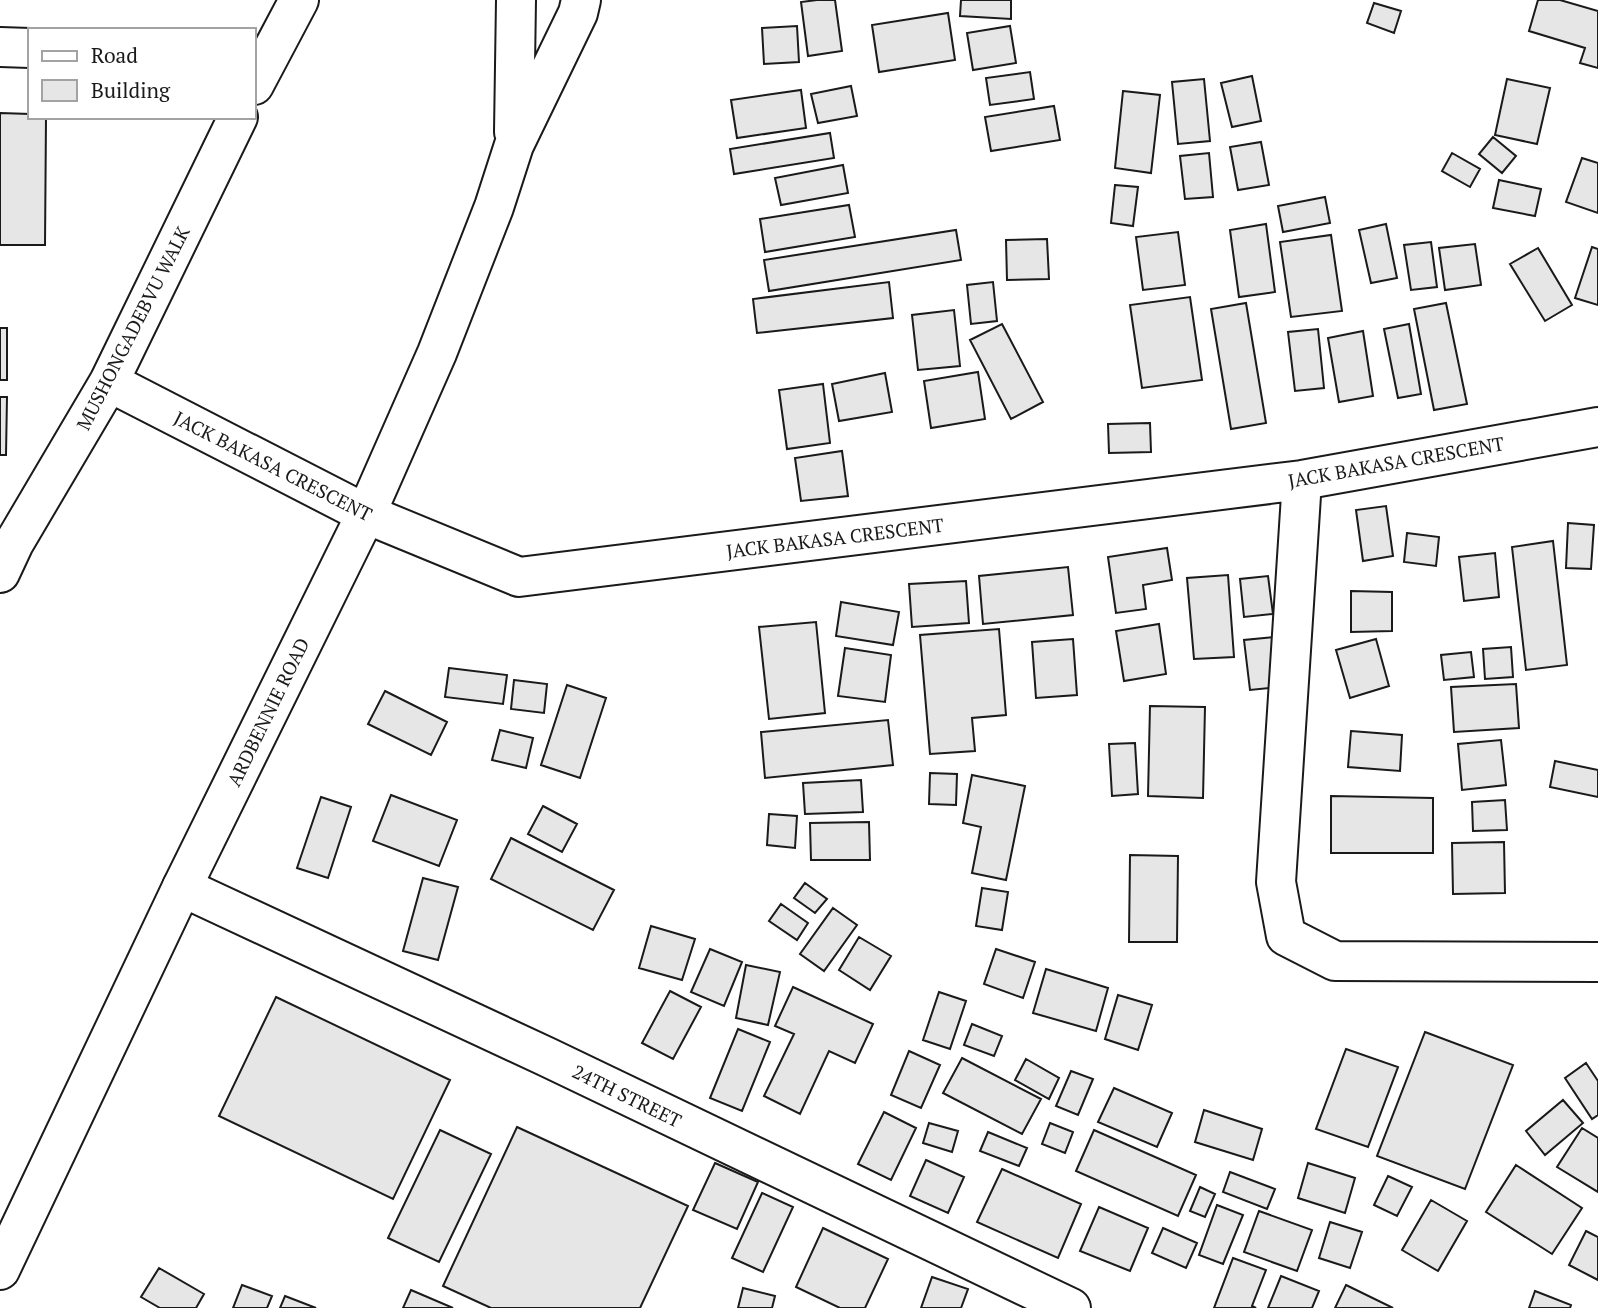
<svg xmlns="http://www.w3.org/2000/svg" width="1598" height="1308" font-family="'PT Serif',serif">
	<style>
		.building { fill: #e6e6e6; stroke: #1a1a1a; stroke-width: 2 }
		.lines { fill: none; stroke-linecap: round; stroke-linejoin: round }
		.street-casing { stroke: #1a1a1a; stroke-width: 42 }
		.secondary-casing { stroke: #1a1a1a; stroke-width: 42 }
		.street { stroke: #fff; stroke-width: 38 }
		.secondary { stroke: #fff; stroke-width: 38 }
		.labels { text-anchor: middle; stroke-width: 5; stroke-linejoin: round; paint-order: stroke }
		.street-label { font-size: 19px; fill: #1a1a1a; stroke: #fff }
	</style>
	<rect width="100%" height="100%" fill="#fff"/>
	<path class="building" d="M817,0H835L842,51L808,56L801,2Z
		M961,0H1011V19L960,16Z
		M1538,0H1560L1598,11V68L1580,63L1585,48L1529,31Z
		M1374,3L1401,11L1394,33L1367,23Z
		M948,13L955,60L879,72L872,25Z
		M797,26L799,62L764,64L762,28Z
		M1010,26L1016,63L973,70L967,33Z
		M1030,72L1034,99L990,105L986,78Z
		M1252,76L1261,121L1232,127L1221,83Z
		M1204,79L1210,141L1178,144L1172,82Z
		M1507,79L1550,88L1537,144L1495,135Z
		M851,86L857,116L818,123L811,94Z
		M801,90L806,128L737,138L731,100Z
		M1123,91L1160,95L1151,173L1115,168Z
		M1054,106L1060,140L991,151L985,117Z
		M0,113L30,114V117H46L45,245H0Z
		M830,133L834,158L734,174L730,149Z
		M1493,137L1516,156L1502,173L1479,154Z
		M1261,142L1269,185L1238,190L1230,147Z
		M1209,153L1213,197L1185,199L1180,156Z
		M1452,153L1480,169L1470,187L1442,171Z
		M1582,158L1598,163V213L1566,202Z
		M843,165L848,193L781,205L775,178Z
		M1499,180L1541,189L1535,216L1493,208Z
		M1115,185L1138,187L1133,226L1111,223Z
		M1325,197L1330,223L1283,232L1278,206Z
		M849,205L855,237L765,252L760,219Z
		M1266,224L1275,292L1239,297L1230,230Z
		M1386,224L1397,278L1371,283L1359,230Z
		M956,230L961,260L769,291L764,260Z
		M1178,232L1185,285L1143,290L1136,237Z
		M1331,235L1342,311L1291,317L1280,242Z
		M1047,239L1049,279L1007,280L1006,240Z
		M1431,242L1437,287L1411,290L1404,245Z
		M1475,244L1481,285L1445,290L1439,248Z
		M1592,247L1598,249V305L1575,298Z
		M1538,248L1572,305L1545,321L1510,264Z
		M889,282L893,318L757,333L753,299Z
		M993,282L997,321L971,324L967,285Z
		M1190,297L1202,380L1142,388L1130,305Z
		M1246,303L1266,423L1231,429L1211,309Z
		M1446,303L1467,404L1434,410L1414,309Z
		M954,310L960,366L918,370L912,315Z
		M1002,324L1043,402L1011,419L970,340Z
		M1409,324L1421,394L1398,398L1384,329Z
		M0,328H7V380H0Z
		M1318,329L1324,388L1295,391L1288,332Z
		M1363,331L1373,396L1339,402L1328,338Z
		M978,372L985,419L931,428L924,381Z
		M885,373L892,412L839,421L832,384Z
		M823,384L830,443L787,449L779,390Z
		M0,397H7L6,455H0Z
		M1150,423L1151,452L1109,453L1108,424Z
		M842,451L848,496L801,501L795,458Z
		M1386,506L1393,556L1363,561L1356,510Z
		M1568,523L1594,525L1591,569L1566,568Z
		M1407,533L1439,537L1436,566L1404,562Z
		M1553,541L1567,665L1526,670L1512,547Z
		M1167,548L1172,580L1143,585L1146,609L1116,613L1108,557Z
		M1495,553L1499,597L1464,601L1459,557Z
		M1068,567L1073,615L983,624L979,576Z
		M1228,575L1234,657L1194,659L1187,578Z
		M1268,576L1273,614L1244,617L1240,579Z
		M966,581L969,623L912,627L909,584Z
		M1351,591L1392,592V631L1351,632Z
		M841,602L899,612L893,645L836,636Z
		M816,622L825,713L769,719L759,627Z
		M1159,624L1166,674L1124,681L1116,631Z
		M999,629L1006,715L972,718L975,751L930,754L920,635Z
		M1274,637L1280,687L1250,690L1244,640Z
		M1073,639L1077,695L1036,698L1032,642Z
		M1376,639L1389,686L1350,698L1336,650Z
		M1511,647L1513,677L1485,679L1483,649Z
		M845,648L891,655L885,702L838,696Z
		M1471,652L1474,677L1444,680L1441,655Z
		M449,668L507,675L503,704L445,697Z
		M514,680L547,684L544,713L511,709Z
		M1516,684L1519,728L1454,732L1451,687Z
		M567,685L606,698L580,778L541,765Z
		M385,691L447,722L431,755L368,724Z
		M1150,706L1205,707L1203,798L1148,796Z
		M888,720L893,765L765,778L761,732Z
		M500,730L533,738L526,768L492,760Z
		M1351,731L1402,735L1400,771L1348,767Z
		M1501,740L1506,785L1462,790L1458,744Z
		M1135,743L1138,794L1112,796L1109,744Z
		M1555,761L1598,770V797L1550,787Z
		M930,773L957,774L956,805L929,804Z
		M972,775L1025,786L1006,880L972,873L981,827L963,823Z
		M861,780L863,812L805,814L803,783Z
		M391,795L457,820L439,866L373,841Z
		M1331,796L1433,798V853H1331Z
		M321,797L351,807L328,878L297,868Z
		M1505,800L1507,830L1473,831L1472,802Z
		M543,806L577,824L562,852L528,834Z
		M769,814L797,816L795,848L767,845Z
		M869,822L870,860H811L810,823Z
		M511,838L614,890L593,930L491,879Z
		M1504,842L1505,893L1453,894L1452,843Z
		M1130,855L1178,856L1177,942H1129Z
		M423,878L458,887L438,960L403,951Z
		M805,883L827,899L815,913L794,898Z
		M982,888L1008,892L1002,930L976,926Z
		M781,904L808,923L797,940L769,921Z
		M833,908L857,925L824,971L800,954Z
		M651,926L695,939L682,980L639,968Z
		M859,937L891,956L870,990L839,970Z
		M710,949L742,962L724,1006L691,992Z
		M996,949L1035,962L1023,998L984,984Z
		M746,965L780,972L768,1025L736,1018Z
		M1046,969L1108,988L1096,1031L1033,1013Z
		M793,987L873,1024L855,1063L829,1051L800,1114L764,1096L794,1034L775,1026Z
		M670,991L701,1007L673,1059L642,1043Z
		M939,992L966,1001L950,1049L923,1040Z
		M1118,995L1152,1005L1138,1050L1105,1039Z
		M276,997L450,1080L393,1199L219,1116Z
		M972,1024L1002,1036L994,1056L964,1045Z
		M738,1029L770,1042L742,1111L710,1098Z
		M1425,1032L1513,1065L1465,1189L1377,1156Z
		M1346,1049L1398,1067L1368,1147L1316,1129Z
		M909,1051L940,1065L921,1108L891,1095Z
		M962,1058L1041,1099L1022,1134L943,1093Z
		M1026,1059L1059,1078L1049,1099L1015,1080Z
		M1586,1063L1598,1081V1115L1592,1119L1565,1078Z
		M1071,1071L1093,1079L1078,1115L1056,1106Z
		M1114,1088L1172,1113L1157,1147L1098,1122Z
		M1563,1100L1583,1123L1545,1155L1526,1131Z
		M1204,1110L1262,1129L1253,1160L1195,1142Z
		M884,1112L916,1128L891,1180L858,1164Z
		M929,1123L958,1131L952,1152L923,1143Z
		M1050,1123L1073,1132L1065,1153L1042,1144Z
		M517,1127L688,1206L640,1308H491L443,1286Z
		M1582,1128L1598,1138V1192L1557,1167Z
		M440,1130L491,1154L439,1262L388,1238Z
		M1094,1130L1196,1175L1178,1216L1076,1171Z
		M988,1132L1027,1148L1019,1166L980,1151Z
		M926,1160L964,1177L948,1213L910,1196Z
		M715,1163L758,1182L737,1229L693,1210Z
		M1308,1163L1355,1178L1345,1213L1298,1198Z
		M1516,1165L1582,1208L1552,1254L1486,1212Z
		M1002,1169L1081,1204L1058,1258L977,1222Z
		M1230,1172L1275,1189L1267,1209L1223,1192Z
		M1388,1176L1412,1187L1397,1216L1374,1205Z
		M1200,1187L1215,1194L1205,1217L1190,1211Z
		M762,1193L793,1207L763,1272L732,1258Z
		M1431,1200L1467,1221L1438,1271L1402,1250Z
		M1217,1205L1243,1215L1223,1264L1199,1255Z
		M1099,1207L1148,1228L1130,1271L1080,1251Z
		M1259,1211L1312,1230L1297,1271L1244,1252Z
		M1330,1222L1362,1232L1350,1268L1319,1258Z
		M823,1228L888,1259L865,1308H840L796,1287Z
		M1163,1228L1197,1243L1186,1268L1152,1253Z
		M1586,1231L1598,1237V1280L1569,1265Z
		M1233,1258L1266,1270L1252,1306L1256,1308H1214Z
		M159,1268L204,1294L196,1308H160L141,1297Z
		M1281,1276L1319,1291L1312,1308H1268Z
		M932,1277L968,1289L961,1308H921Z
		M242,1285L272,1296L267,1308H233Z
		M1346,1285L1393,1308H1335Z
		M743,1288L775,1296L772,1308H738Z
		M411,1290L453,1308H403Z
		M1535,1291L1571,1305L1570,1308H1529Z
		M285,1296L316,1308H280Z"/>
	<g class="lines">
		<g class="street-casing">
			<path id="street" d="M0,47L30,48
				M254,85L299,0
				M109,382L366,514L519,577L1302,480L1598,427
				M1302,480L1276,882L1286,936L1335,961L1598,962
				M0,573L14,543L109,382L238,117
				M182,887L547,1057L1071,1308"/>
		</g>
		<g class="secondary-casing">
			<path id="secondary" d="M514,132L516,0
				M0,1270L182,887L366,514L437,353L494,207L514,145L578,13L581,0"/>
		</g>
		<use href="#street" class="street"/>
		<use href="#secondary" class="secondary"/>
	</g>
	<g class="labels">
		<g class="street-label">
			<text transform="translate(133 328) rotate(-63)" y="7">MUSHONGADEBVU WALK</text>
			<text transform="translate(1396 462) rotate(-10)" y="7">JACK BAKASA CRESCENT</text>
			<text transform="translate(273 466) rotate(27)" y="7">JACK BAKASA CRESCENT</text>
			<text transform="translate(835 538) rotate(-7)" y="7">JACK BAKASA CRESCENT</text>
			<text transform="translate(268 712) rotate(-64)" y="7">ARDBENNIE ROAD</text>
			<text transform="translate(627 1096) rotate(26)" y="7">24TH STREET</text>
		</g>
	</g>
	<rect x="28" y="28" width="228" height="91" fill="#ffffff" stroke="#a3a3a3" stroke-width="2"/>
	<rect x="42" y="51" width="35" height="10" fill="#ffffff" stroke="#a3a3a3" stroke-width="2"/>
	<text x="91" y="63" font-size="21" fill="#1a1a1a">Road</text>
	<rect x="42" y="80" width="35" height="21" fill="#e6e6e6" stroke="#a3a3a3" stroke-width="2"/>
	<text x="91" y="98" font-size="21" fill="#1a1a1a">Building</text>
</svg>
